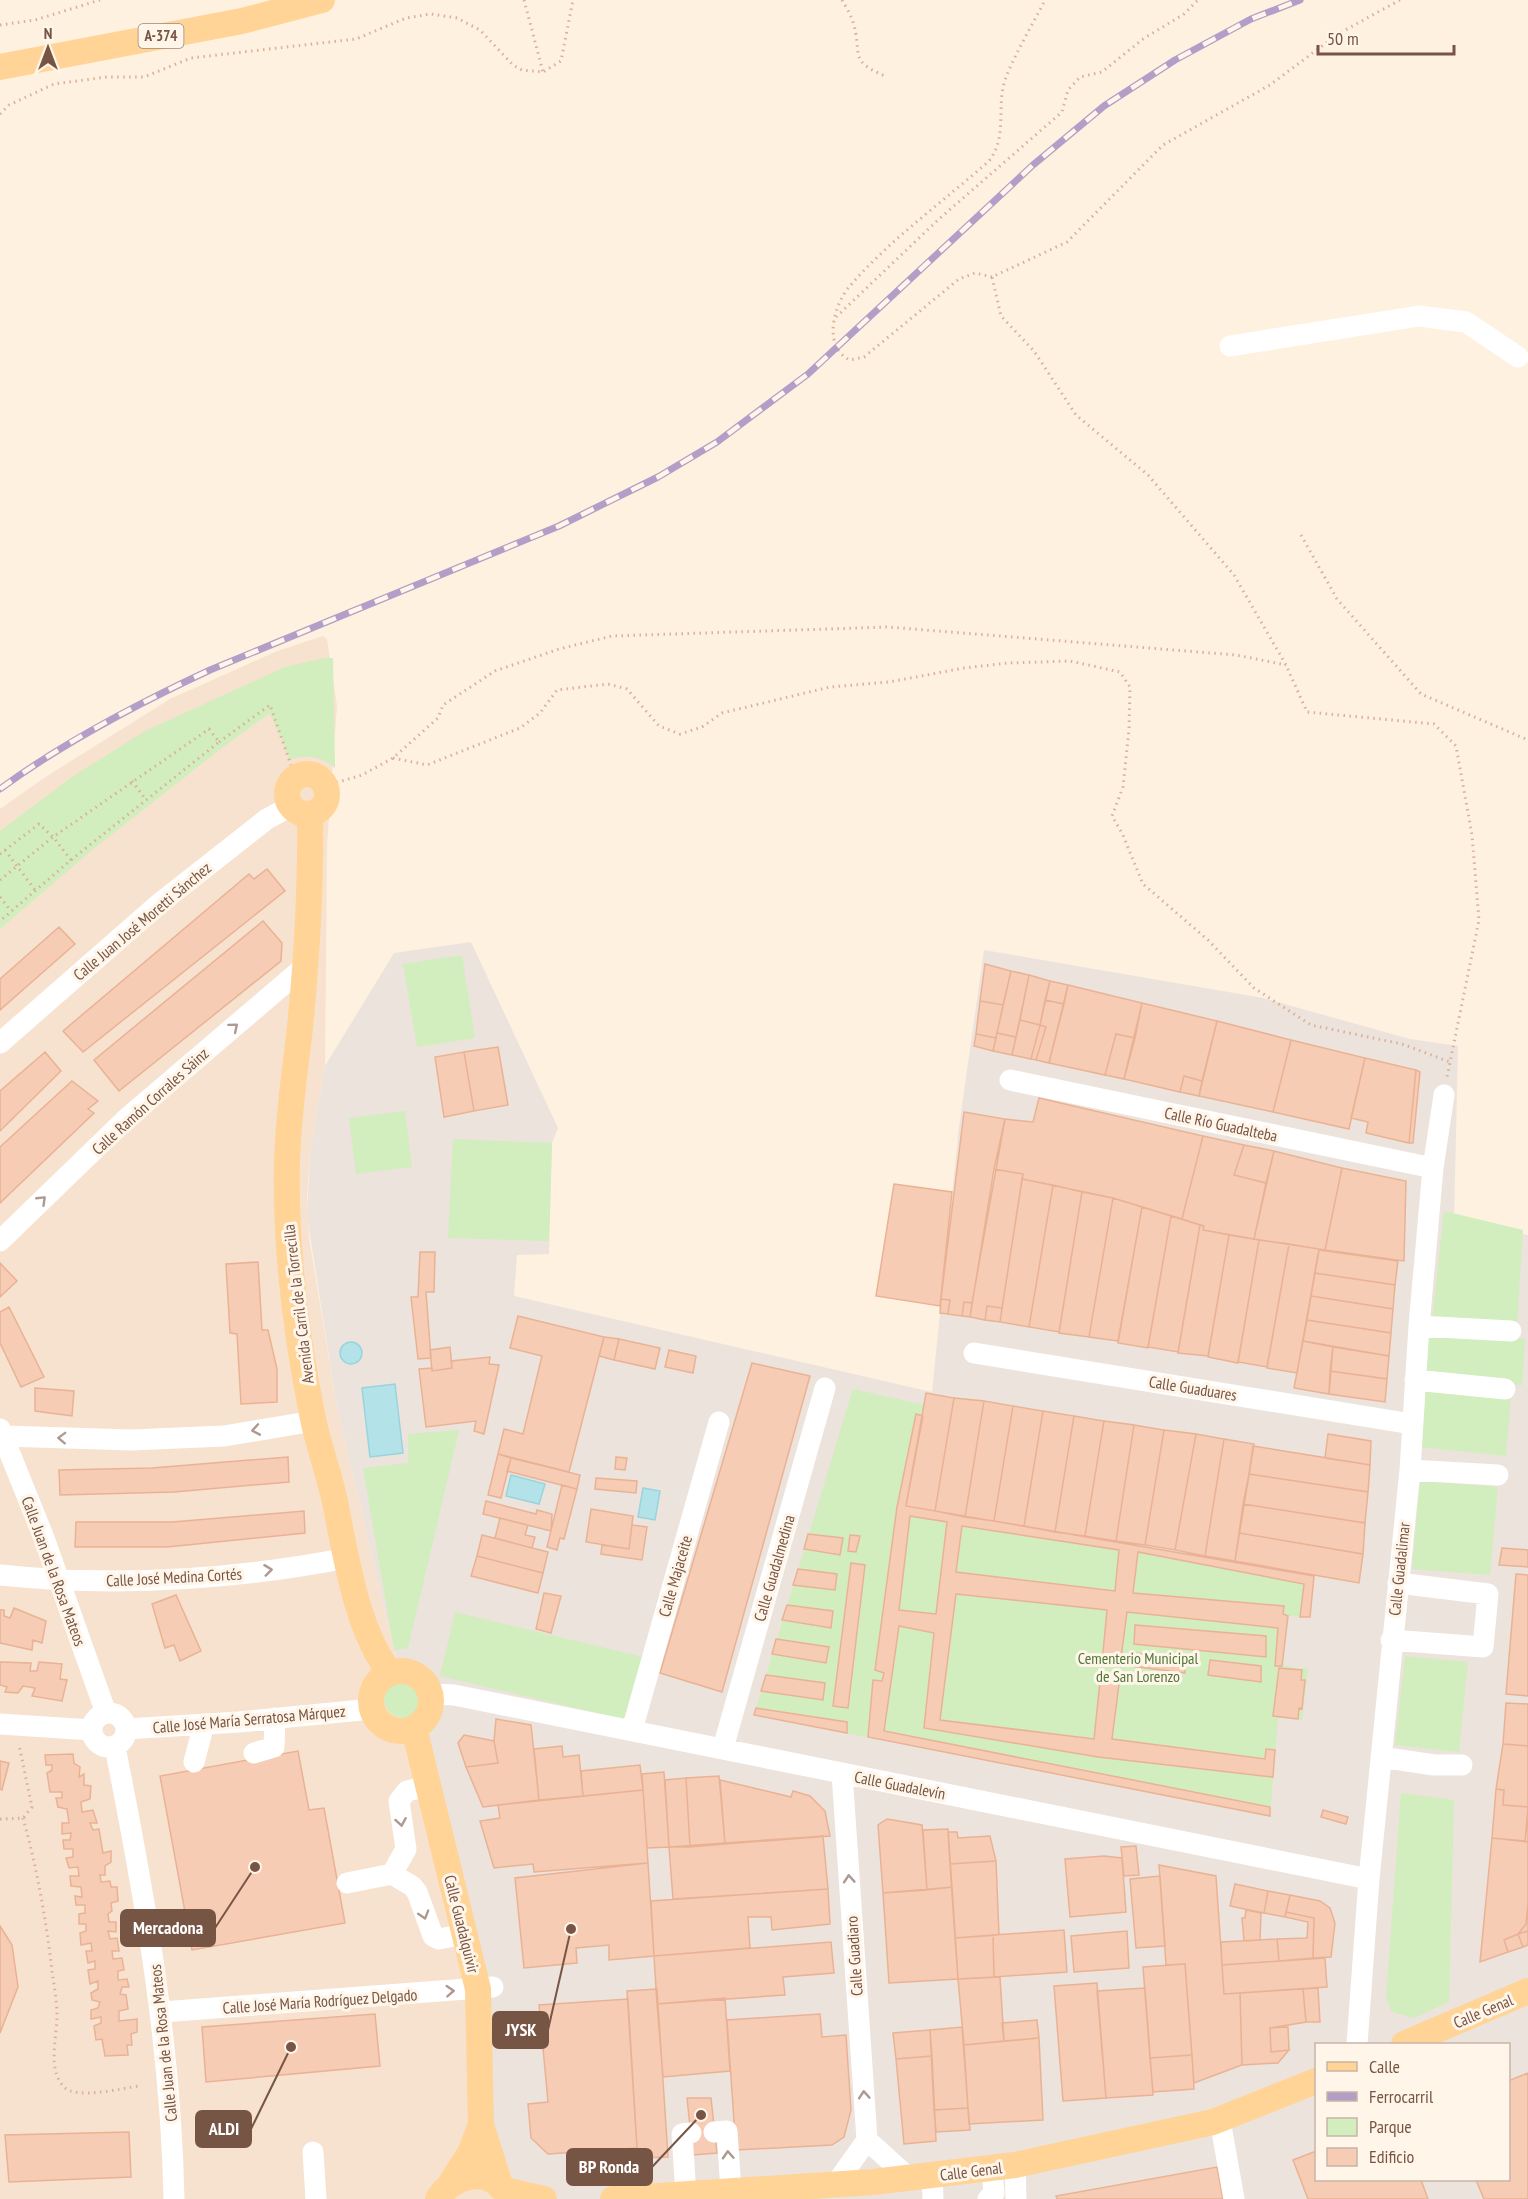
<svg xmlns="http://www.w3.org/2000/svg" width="1528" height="2199" font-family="'PT Sans Narrow',sans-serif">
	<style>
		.residential { fill: #f6e2ce }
		.industrial { fill: #ece3dc; fill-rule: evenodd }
		.green { fill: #d2edbe }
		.water { fill: #b3e3e9; stroke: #98d4dc; stroke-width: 1.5 }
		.building { fill: #f6ccb5; stroke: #eab294; stroke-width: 1.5; fill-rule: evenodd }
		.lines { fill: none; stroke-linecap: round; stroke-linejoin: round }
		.path { stroke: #dab099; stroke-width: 3; stroke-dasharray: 1.5 4.5; stroke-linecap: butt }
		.minor { stroke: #fff; stroke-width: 21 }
		.major { stroke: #ffd496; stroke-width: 26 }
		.rail-casing { stroke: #b39ec8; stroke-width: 7 }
		.rail { stroke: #fff5e8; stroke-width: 4.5; stroke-dasharray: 14; stroke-linecap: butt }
		.oneway { stroke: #ad998f }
		.labels { text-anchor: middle; stroke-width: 6; stroke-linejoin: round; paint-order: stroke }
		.shield { fill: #fff5e8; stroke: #a08576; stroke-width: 1.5 }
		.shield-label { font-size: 15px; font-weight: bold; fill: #775545 }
		.street-label { font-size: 16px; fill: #775545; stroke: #fff5e8 }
		.park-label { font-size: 16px; fill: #4e783a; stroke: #fff5e8 }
		.leader { fill: none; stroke: #775545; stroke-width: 2 }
		.callout-dot { fill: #775545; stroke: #fff5e8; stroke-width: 2 }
		.callout { fill: #775545; stroke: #775545; stroke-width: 2 }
		.callout-label { font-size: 18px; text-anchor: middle; font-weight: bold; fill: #fff }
	</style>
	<rect width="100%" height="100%" fill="#fef1e0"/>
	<path class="residential" d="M323,636L327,639L337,706L327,845L325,1066L310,1152L307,1195L309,1237L337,1408L394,1650L410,1693L532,2199H0V809L47,776L170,699L275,652Z"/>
	<path class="industrial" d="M471,942L558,1128L552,1143L549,1254L517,1255L514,1296L932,1392L959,1127L984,950L1263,998L1410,1039L1458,1046L1454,1221L1528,1235V2199H532L503,2181L479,2142L460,1898L410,1693L394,1650L337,1408L307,1216L310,1152L325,1066L394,953ZM1316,2044H1508V2180H1316Z"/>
	<path class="green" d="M324,658H333L335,768C321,756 307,754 290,760L270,713L223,747L92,850L0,929V831L72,777L145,731L285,667Z
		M462,955L475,1038L417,1047L403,964Z
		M405,1111L412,1167L356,1174L349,1118Z
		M453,1139L552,1143L549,1241L448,1238Z
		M1444,1211L1523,1230L1517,1326L1432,1321Z
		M1428,1331L1525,1339L1522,1385L1425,1376Z
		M1424,1386L1511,1394L1506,1456L1421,1447Z
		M853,1389L924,1405L965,1517L1314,1576L1310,1617L1288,1616L1283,1666L1308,1669L1302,1720L1278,1718L1270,1816L754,1715Z
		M459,1430L408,1648L394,1650L363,1468L408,1463V1434Z
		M1420,1481L1498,1487L1490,1575L1412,1569Z
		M455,1612L643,1657L626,1720L440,1676Z
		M1405,1656L1468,1662L1459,1752L1395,1745Z
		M384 1699a19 19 0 1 1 38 0a19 19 0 1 1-38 0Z
		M1401,1793L1454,1800L1449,2002L1414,2018L1392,2012L1386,1998Z"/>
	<path class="water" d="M340 1353a11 11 0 1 1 22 0a11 11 0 1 1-22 0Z
		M395,1384L403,1453L370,1457L362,1388Z
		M511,1475L545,1484L539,1504L506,1496Z
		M643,1488L660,1491L655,1520L638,1517Z"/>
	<path class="building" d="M267,869L285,891L83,1052L63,1031L249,874L254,879Z
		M263,921L282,943L281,961L119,1091L94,1060Z
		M59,927L75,944L0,1010V979Z
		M985,964L1011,971L1003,1005L980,1001Z
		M1011,971L1029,975L1016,1037L997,1033Z
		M1029,975L1050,981L1040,1025L1020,1020Z
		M1050,981L1068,985L1064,1004L1045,1000Z
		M1068,985L1142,1003L1135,1038L1116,1034L1105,1075L1049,1063Z
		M1045,1000L1064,1004L1049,1063L1036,1060L1046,1027L1040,1025Z
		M980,1001L1003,1005L996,1038L976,1034Z
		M1142,1003L1217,1021L1202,1081L1184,1076L1180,1092L1124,1079Z
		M1020,1020L1040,1025L1031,1059L1012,1055Z
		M1217,1021L1291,1040L1273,1112L1199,1096Z
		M1040,1025L1046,1027L1036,1060L1031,1059Z
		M997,1033L1016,1037L1012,1055L993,1051Z
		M976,1034L996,1038L993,1051L974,1046Z
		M1116,1034L1135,1038L1124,1079L1105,1075Z
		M1291,1040L1365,1058L1349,1129L1273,1112Z
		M498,1047L508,1105L474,1111L464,1052Z
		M45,1052L61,1071L0,1131V1091Z
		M464,1052L474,1111L444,1117L435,1057Z
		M1365,1058L1416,1070L1409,1143L1366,1133L1368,1122L1351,1118Z
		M1416,1070L1420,1072L1413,1143H1409Z
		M1184,1076L1202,1081L1199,1096L1180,1092Z
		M72,1081L98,1101L88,1109L94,1113L0,1203V1147Z
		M1039,1098L1203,1136L1182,1219L1113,1198L1022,1179L1023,1174L994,1169L1005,1119L1033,1122Z
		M964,1112L1005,1119L972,1303L964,1302L962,1316L948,1314L950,1300L941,1299Z
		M1203,1136L1244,1145L1234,1175L1266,1183L1254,1239L1203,1230L1204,1226L1182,1219Z
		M1244,1145L1274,1151L1266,1183L1234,1175Z
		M1274,1151L1342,1168L1325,1250L1254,1239Z
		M1342,1168L1406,1181L1404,1261L1325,1250Z
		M994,1169L1023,1174L1002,1308L987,1306L985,1320L970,1317Z
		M1022,1179L1053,1185L1029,1327L1000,1322Z
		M894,1184L952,1192L940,1306L876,1296Z
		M1053,1185L1082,1192L1059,1332L1029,1327Z
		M1082,1192L1113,1198L1089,1337L1059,1333Z
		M1113,1198L1142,1207L1118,1341L1089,1337Z
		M1142,1207L1171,1216L1148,1348L1118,1343Z
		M1171,1216L1200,1225L1178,1352L1148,1347Z
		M1200,1225L1204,1226L1203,1230L1229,1235L1208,1356L1178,1353Z
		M1229,1235L1259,1240L1238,1363L1208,1357Z
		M1259,1240L1289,1244L1267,1367L1238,1362Z
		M1289,1244L1319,1249L1297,1373L1267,1368Z
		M1319,1250L1398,1261L1395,1285L1315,1273Z
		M420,1252H435L434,1292H426L431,1358L418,1359L411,1297H418Z
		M258,1262L262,1330H268L277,1369V1402L241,1404L237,1334L230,1333L226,1264Z
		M0,1263L17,1281L0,1297Z
		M1315,1273L1395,1285L1393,1309L1311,1296Z
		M1311,1296L1393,1309L1391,1333L1307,1320Z
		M941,1299L950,1300L948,1314L940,1313Z
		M964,1302L972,1303L970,1317L962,1316Z
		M987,1306L1002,1308L1000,1322L985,1320Z
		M9,1307L44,1377L21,1387L0,1343V1312Z
		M518,1316L604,1337L569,1472L498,1454L504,1429L523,1434L542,1356L510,1348Z
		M1307,1320L1391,1333L1389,1356L1303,1341Z
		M604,1337L619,1339L614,1360L599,1356Z
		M619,1339L660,1348L655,1369L614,1360Z
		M1303,1341L1333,1347L1329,1394L1294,1388Z
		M450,1347L452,1368L432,1371L430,1350Z
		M1333,1347L1389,1356L1387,1379L1330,1371Z
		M669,1350L696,1356L693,1373L665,1367Z
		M490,1357L489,1364L499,1365L484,1434L474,1431L476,1421L426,1427L419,1369L432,1368V1371L452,1368L451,1361Z
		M752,1363L810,1376L722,1692L660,1673Z
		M1330,1371L1387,1379L1385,1402L1329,1394Z
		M35,1388L74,1391L72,1416L35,1411Z
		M926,1393L954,1398L935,1511L906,1506Z
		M954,1398L984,1401L965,1517L935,1511Z
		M984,1401L1013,1406L994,1521L965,1517Z
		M1013,1406L1043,1411L1024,1526L994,1521Z
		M1043,1411L1074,1416L1055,1532L1024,1526Z
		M916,1414L923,1416L906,1506L1314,1576L1310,1617H1300L1304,1584L1138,1552L1133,1593L1284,1606L1283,1614L1288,1616L1282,1666H1275L1278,1628L1127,1612L1120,1666L1102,1663L1107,1610L956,1594L940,1720L1094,1739L1101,1672L1120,1676L1112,1739L1265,1759L1266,1749L1275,1750L1273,1777L1098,1757L924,1728L934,1633L899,1626L884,1731L1270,1807V1816L868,1737L873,1680L882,1681L884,1673L875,1670L897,1507ZM910,1516L947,1522L936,1614L899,1610ZM962,1526L1119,1550L1115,1591L956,1572Z
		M1074,1416L1104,1421L1085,1536L1055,1532Z
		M1104,1421L1134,1425L1116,1541L1085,1536Z
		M1134,1425L1164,1430L1145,1545L1116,1541Z
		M1164,1430L1196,1434L1175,1550L1145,1545Z
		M1196,1434L1224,1439L1205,1556L1175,1550Z
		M1328,1434L1371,1441L1370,1465L1325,1458Z
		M1224,1439L1254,1444L1235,1561L1205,1556Z
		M1253,1446L1370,1465L1368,1492L1249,1474Z
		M498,1454L511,1458L501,1498L488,1495Z
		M288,1457L289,1482L174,1492L60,1495L59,1470L152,1468Z
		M616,1457L627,1458L625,1470L615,1469Z
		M511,1458L580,1475L577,1489L507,1471Z
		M1249,1474L1368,1492L1365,1523L1243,1504Z
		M596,1478L637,1481L636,1493L595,1489Z
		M562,1485L577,1489L564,1539L560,1538L557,1550L547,1547Z
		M486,1501L536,1514L537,1510L552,1514L551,1531L483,1514Z
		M1243,1504L1365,1523L1363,1554L1239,1533Z
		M591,1509L633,1516L629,1549L586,1542Z
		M304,1511L305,1533L167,1547H75L76,1522H172Z
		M500,1518L528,1525L525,1535L535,1537L532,1548L495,1538Z
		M632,1525L647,1527L642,1560L601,1554L602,1545L629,1549Z
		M1239,1533L1363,1554L1359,1583L1235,1561Z
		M808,1534L843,1538L840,1555L804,1549Z
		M482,1535L548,1552L543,1573L477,1556Z
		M850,1535L860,1536L856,1552L848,1551Z
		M1502,1548L1528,1550V1567L1499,1565Z
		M477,1556L543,1573L538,1593L471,1576Z
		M851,1563L865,1565L848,1708L833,1706Z
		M798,1569L837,1574L835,1590L793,1585Z
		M1516,1574L1528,1575V1696L1506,1694Z
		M544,1593L561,1596L551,1633L536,1629Z
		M176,1595L201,1651L180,1661L174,1645L165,1648L152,1604Z
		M787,1605L833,1611L831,1628L782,1620Z
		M14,1608L46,1621L42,1643L33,1640L32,1650L0,1643V1610H4V1616L10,1618Z
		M1135,1625L1266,1636V1657L1134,1644Z
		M776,1639L829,1647L826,1663L772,1654Z
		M1133,1653L1185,1658V1673L1131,1666Z
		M1210,1660L1261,1666V1682L1208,1675Z
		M0,1662L31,1663L30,1671H37L39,1662L62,1664L60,1679L67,1680L62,1701L32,1696L35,1688L23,1686L18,1693L5,1692L7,1687L0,1685Z
		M1279,1668L1302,1670L1301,1680H1305L1302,1709L1299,1708L1298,1719L1273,1716Z
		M766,1675L825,1683L823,1700L761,1691Z
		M1506,1703L1528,1704V1746L1503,1744Z
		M756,1708L847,1722V1733L754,1715Z
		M496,1719L531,1725L539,1800L483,1807L466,1767L498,1763L494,1741Z
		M464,1735L494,1741L498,1763L466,1767L458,1743Z
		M1503,1744L1528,1746V1807L1503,1805L1504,1790L1496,1789Z
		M562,1746L563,1757L579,1755L583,1796L539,1800L534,1749Z
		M298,1751L309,1810L324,1808L345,1923L192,1950L160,1776Z
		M73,1754L74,1763L80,1767L79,1777L84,1774V1785L91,1786L90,1799L81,1802L82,1812L93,1810L97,1823H90L93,1830L99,1829L103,1853L111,1851V1862L105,1866V1875H100L101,1882L110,1881L111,1887H117L118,1901L111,1903L112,1911L108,1914L109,1922H116V1932L108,1931L110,1939L117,1938L119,1951H112L113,1959L122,1958L124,1970L118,1971V1980L127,1979L129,1987H122L120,1994L126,1995L128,2009L119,2011V2021L137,2019V2032L131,2034L132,2045H127L128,2055L105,2056L102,2039L96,2040L94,2026L101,2023V2017L91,2019V2010L98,2008L100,2002L92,2000L91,1993L98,1989V1981L90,1984L88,1970L95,1969V1961L88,1963L86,1951H92L91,1943L81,1945L80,1933L86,1931V1924H79V1914L85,1913V1905H76L75,1896L82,1897L81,1887L71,1886L70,1876H79L78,1867L69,1868L66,1858L73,1857V1849H64L63,1840H70L71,1833L62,1834V1823H69L67,1809L58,1807L56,1798H62V1792H50L47,1773L52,1770V1765H46L45,1755Z
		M0,1761L9,1763L2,1790L0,1789Z
		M640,1765L643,1790L583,1796L581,1771Z
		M664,1772L669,1847L647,1848L642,1774Z
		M719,1776L725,1844L690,1847L686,1778Z
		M686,1778L690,1847H669L665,1780Z
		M720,1780L791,1797L793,1791L810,1796L825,1811L830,1836L725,1844Z
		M1496,1789L1504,1790L1503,1805L1528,1807L1525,1841L1492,1838Z
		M643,1790L648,1863L534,1872L533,1864L494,1868L480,1821L500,1818L498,1805Z
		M1323,1810L1348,1817L1346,1824L1321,1817Z
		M1528,1813V1842L1525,1841Z
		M887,1819L922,1825L927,1890L883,1893L878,1825Z
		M948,1829L952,1887L927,1890L923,1830Z
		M948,1832H957L958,1838L990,1836L996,1861L950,1864Z
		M823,1836L828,1889L673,1899L669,1847Z
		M1492,1838L1528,1842V1903L1526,1924L1518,1934L1504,1940L1508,1952L1480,1962Z
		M1136,1846L1139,1875L1124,1876L1121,1847Z
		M1104,1856L1122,1858L1126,1912L1070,1917L1065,1859Z
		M996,1861L999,1935L955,1938L950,1864Z
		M648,1863L654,1956L609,1960V1945L576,1948L577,1963L524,1968L515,1878Z
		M1159,1865L1216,1876L1224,1994L1240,1993L1242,2065L1194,2083L1185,1964L1166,1965Z
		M1160,1876L1165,1946L1136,1948L1130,1879Z
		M1235,1884L1268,1891L1264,1913L1230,1906Z
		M952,1887L958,1979L889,1983L883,1893Z
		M828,1889L830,1924L772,1930L771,1917H748L750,1948L654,1956L651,1901Z
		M1268,1891L1290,1895L1285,1917L1264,1913Z
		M1290,1895L1320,1901L1330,1908L1335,1923L1331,1957L1313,1958L1314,1918L1286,1912Z
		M1528,1903V1931L1518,1934L1526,1924Z
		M1246,1910L1261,1913L1260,1940L1244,1941L1242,1918H1245Z
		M1286,1912L1314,1918L1313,1958L1279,1961L1277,1939L1307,1938L1308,1922L1285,1917Z
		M0,1926L12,1945L18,1987L0,2033Z
		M1064,1930L1067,1972L994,1977L993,1935Z
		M1127,1931L1129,1968L1074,1972L1071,1936Z
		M1528,1931V1945L1523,1947L1518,1934Z
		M1518,1934L1523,1947L1508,1952L1504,1940Z
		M993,1935L994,1977L958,1979L955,1938Z
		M1277,1939L1279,1961L1222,1965L1221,1942Z
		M831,1942L834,1973L783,1977L785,1995L657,2004L654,1956Z
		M1325,1958L1327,1987L1224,1994L1222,1965Z
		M1185,1964L1192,2055L1150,2058L1143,1967Z
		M1000,1977L1004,2041L964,2045L958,1979Z
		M1097,1983L1106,2098L1063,2101L1054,1986Z
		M1145,1988L1153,2095L1106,2098L1097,1991Z
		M1318,1988L1320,2022H1306L1303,1989Z
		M657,1989L668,2157L640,2158L637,2148L627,1991Z
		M1303,1989L1306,2022L1270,2028L1271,2052L1289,2050L1278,2063L1242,2065L1240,1993Z
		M725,1998L730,2071L663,2077L657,2004Z
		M628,1999L637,2148L548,2154L531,2138L528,2104L548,2102L539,2005Z
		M375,2014L380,2066L206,2082L202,2027Z
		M820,2014L822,2037L846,2035L851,2110L844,2137L832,2145L736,2150L727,2020Z
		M1037,2020L1039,2038L1004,2041L1002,2023Z
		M962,2027L968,2108L934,2110L930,2030Z
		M1288,2027L1289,2050L1271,2052L1270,2028Z
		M930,2030L932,2056L896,2059L893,2033Z
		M1039,2038L1043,2120L969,2124L964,2045Z
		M1192,2055L1194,2089L1153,2092L1150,2058Z
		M932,2056L936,2141L904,2144L896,2059Z
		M1528,2073V2199H1484L1476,2180H1508V2081Z
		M687,2098H711L717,2153L693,2155Z
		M968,2108L970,2130L936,2132L934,2110Z
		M129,2132L131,2177L9,2182L5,2135Z
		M1316,2151V2180H1421L1428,2199H1308L1293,2160Z
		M1217,2167L1223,2199H1057L1056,2196Z"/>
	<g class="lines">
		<path class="path" d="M524,0L543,72
			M842,0C846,7 851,15 853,22C863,54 847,60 885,76
			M1400,0L1338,34L1270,85L1163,145L1067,242L992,277L1001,316L1034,351L1076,415L1148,475L1234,575L1286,665L1307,712L1434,724L1456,746L1472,835L1479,920L1447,1077
			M0,25L35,20L100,0
			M0,114L9,105L54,84L107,77H144L191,58L356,39L406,18L431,14L457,18L480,30L513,65L522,70L543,72L561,61L573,0
			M992,277L975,273L959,279L864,357L850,360C822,347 834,305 849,287C888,241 944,201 989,161C1008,136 996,108 1005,80C1015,53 1032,26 1045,0
			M836,317L939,219L1062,112L1068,90L1080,77L1102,72L1143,39L1184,14L1198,0
			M1301,535L1337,599L1421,694L1528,740
			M219,742L270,705L291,765L276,791
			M393,758L427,765L520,728L540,713L557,690L608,684L627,689L659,726L680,734L702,727L722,713L830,687L889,682L964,668L1008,663L1070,661L1120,672L1130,687L1129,729L1123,787L1112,816L1122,833L1143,884L1208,940L1254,988L1311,1025L1402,1044L1450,1062
			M132,781L146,800
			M325,786L362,775L393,758L438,718L443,705L495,671L559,649L612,636L888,627L1236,655L1286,665
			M5,850L35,890
			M0,854L39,824L53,837L209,729L219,742L71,860
			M0,880L53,837L71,860L0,921
			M0,897L11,911
			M23,1818C37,1868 46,1919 52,1971C54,1985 57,2001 57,2016C57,2038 47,2069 64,2087C76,2100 123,2088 140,2086
			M0,1819L23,1818L32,1807L19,1745"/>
		<path class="minor" d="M1230,346L1419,316L1466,322L1518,357
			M0,1043L160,903L267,819L291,806
			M1010,1080L1433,1168
			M0,1241L126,1119L304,967
			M1419,1326L1511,1331
			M974,1353L1412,1424
			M1415,1380L1505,1389
			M0,1429L44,1538L106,1713
			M3,1436L132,1440L224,1436L314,1421
			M1410,1470L1498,1475
			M0,1575C115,1587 233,1580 347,1558
			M1391,1640L1483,1647L1488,1594L1398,1583
			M430,1694L454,1695L1369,1879
			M92 1730a17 17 0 1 1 34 0a17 17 0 1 1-34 0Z
			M0,1724L92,1730
			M126,1729L239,1722L372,1709
			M632,1730L719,1422
			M115,1747C145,1897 171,2046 174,2199
			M723,1748L825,1388
			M254,1753L274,1747L275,1718
			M1381,1757L1434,1765H1462
			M194,1762L204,1724
			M392,1874L406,1849L399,1801L407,1791L429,1786
			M347,1883L392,1874L412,1886L417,1892L433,1936L439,1939L465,1934
			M162,2012L493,1987
			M1357,2044L1369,1879L1410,1470L1419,1326L1433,1168L1444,1095
			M1220,2120L1234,2199
			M714,2132L727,2131L731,2191
			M867,2140L909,2178
			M313,2152L316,2199
			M1015,2165L1016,2199
			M932,2175L933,2199
			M835,2185L867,2140L842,1773
			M686,2195L682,2134L691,2133
			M988,2199L994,2193L992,2169"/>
		<path class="major" d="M0,67L242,21L322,0
			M287 794a20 20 0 1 1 40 0a20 20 0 1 1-40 0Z
			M310,814C311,885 307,956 300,1027C295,1072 288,1116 287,1162C285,1248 296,1335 313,1419C319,1447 329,1474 335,1502C346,1556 356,1629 390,1673
			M371 1701a30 30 0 1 1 60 0a30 30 0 1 1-60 0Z
			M414,1728L478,1989L481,2125L501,2188
			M1404,2044L1528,1991
			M451,2183L470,2153L481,2125
			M504,2190L544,2199
			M438,2199C452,2175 490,2165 506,2194
			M613,2199L873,2182L1015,2165L1213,2122L1316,2081"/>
		<g class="rail-casing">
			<path id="rail" d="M0,789C64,742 137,704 210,670L559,526L658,477L717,442L808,374L1033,165L1104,106L1175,60L1251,19L1300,0"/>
		</g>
		<use href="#rail" class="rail"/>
	</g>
	<defs><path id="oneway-chevron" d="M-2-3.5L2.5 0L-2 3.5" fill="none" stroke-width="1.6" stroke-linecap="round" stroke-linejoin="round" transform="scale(1.5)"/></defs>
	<g class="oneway">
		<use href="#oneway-chevron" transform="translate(234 1027) rotate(-40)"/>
		<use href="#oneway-chevron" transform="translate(42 1200) rotate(-44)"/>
		<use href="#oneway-chevron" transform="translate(256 1430) rotate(170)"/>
		<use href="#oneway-chevron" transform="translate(62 1438) rotate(-178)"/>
		<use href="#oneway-chevron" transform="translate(268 1570) rotate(-7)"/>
		<use href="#oneway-chevron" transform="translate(401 1822) rotate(80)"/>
		<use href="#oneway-chevron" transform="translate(849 1879) rotate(-94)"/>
		<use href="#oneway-chevron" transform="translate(424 1915) rotate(73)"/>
		<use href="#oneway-chevron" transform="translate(450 1991) rotate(-4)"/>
		<use href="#oneway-chevron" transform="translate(864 2095) rotate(-94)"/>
		<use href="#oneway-chevron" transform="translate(728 2155) rotate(-93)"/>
	</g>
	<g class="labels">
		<rect class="shield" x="138.5" y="24" width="45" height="24" rx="4.5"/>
		<g class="shield-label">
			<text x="161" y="41">A-374</text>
		</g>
		<g class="street-label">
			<text transform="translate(142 921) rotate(-40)" y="6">Calle Juan José Moretti Sánchez</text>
			<text transform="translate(150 1101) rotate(-42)" y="6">Calle Ramón Corrales Sáinz</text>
			<text transform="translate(1221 1124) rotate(12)" y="6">Calle Río Guadalteba</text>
			<text transform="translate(298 1304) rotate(-97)" y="6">Avenida Carril de la Torrecilla</text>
			<text transform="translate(1193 1388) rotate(9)" y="6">Calle Guaduares</text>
			<text transform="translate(774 1568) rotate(-74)" y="6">Calle Guadalmedina</text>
			<text transform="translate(1399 1569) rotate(-84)" y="6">Calle Guadalimar</text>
			<text transform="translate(54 1571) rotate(70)" y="6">Calle Juan de la Rosa Mateos</text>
			<text transform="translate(675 1576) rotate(-74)" y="6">Calle Majaceite</text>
			<text transform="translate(174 1577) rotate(-3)" y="6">Calle José Medina Cortés</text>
			<text transform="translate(249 1719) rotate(-5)" y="6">Calle José María Serratosa Márquez</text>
			<text transform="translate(900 1785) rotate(11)" y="6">Calle Guadalevín</text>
			<text transform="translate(462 1924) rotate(76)" y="6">Calle Guadalquivir</text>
			<text transform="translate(854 1956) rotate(-94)" y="6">Calle Guadiaro</text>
			<text transform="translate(320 2001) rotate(-4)" y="6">Calle José María Rodríguez Delgado</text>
			<text transform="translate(1483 2011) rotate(-23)" y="6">Calle Genal</text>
			<text transform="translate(163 2043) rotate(-96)" y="6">Calle Juan de la Rosa Mateos</text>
			<text transform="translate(971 2171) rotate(-7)" y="6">Calle Genal</text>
		</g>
		<g class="park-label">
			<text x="1138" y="1664">Cementerio Municipal<tspan x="1138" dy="18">de San Lorenzo</tspan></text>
		</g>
	</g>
	<path class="leader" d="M255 1867L215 1928M571 1929L548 2030M291 2047L251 2129M701 2115L652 2167"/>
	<g class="callout-dot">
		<circle cx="255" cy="1867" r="6"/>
		<circle cx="571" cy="1929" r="6"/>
		<circle cx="291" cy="2047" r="6"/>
		<circle cx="701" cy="2115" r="6"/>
	</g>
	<g class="callout">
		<rect x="121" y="1910" width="94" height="36" rx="6"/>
		<rect x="493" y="2012" width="55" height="36" rx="6"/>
		<rect x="196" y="2111" width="55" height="36" rx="6"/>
		<rect x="567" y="2149" width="85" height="36" rx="6"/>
	</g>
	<g class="callout-label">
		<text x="168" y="1934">Mercadona</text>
		<text x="521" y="2036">JYSK</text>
		<text x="224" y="2135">ALDI</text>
		<text x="609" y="2173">BP Ronda</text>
	</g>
	<rect x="1315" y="2043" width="195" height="138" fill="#fff5e8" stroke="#c9b5a7" stroke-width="1.5"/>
	<rect x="1327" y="2062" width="30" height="9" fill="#ffd496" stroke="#c9b5a7" stroke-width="1.5"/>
	<text x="1369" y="2073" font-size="18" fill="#775545">Calle</text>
	<rect x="1327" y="2092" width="30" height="9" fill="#b39ec8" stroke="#c9b5a7" stroke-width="1.5"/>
	<text x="1369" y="2103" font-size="18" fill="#775545">Ferrocarril</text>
	<rect x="1327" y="2118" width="30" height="18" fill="#d2edbe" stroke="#c9b5a7" stroke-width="1.5"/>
	<text x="1369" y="2133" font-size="18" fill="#775545">Parque</text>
	<rect x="1327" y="2148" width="30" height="18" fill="#f6ccb5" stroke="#c9b5a7" stroke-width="1.5"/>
	<text x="1369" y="2163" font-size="18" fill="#775545">Edificio</text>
	<g transform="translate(48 48)" stroke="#fff5e8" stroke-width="4.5" paint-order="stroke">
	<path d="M0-4.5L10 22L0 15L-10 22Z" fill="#775545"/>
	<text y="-9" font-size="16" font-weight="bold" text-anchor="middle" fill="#775545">N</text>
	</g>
	<path d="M1318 45v9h136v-9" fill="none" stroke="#775545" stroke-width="3"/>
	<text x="1327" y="45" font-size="18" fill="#775545" stroke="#fff5e8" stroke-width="4.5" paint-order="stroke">50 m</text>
</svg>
